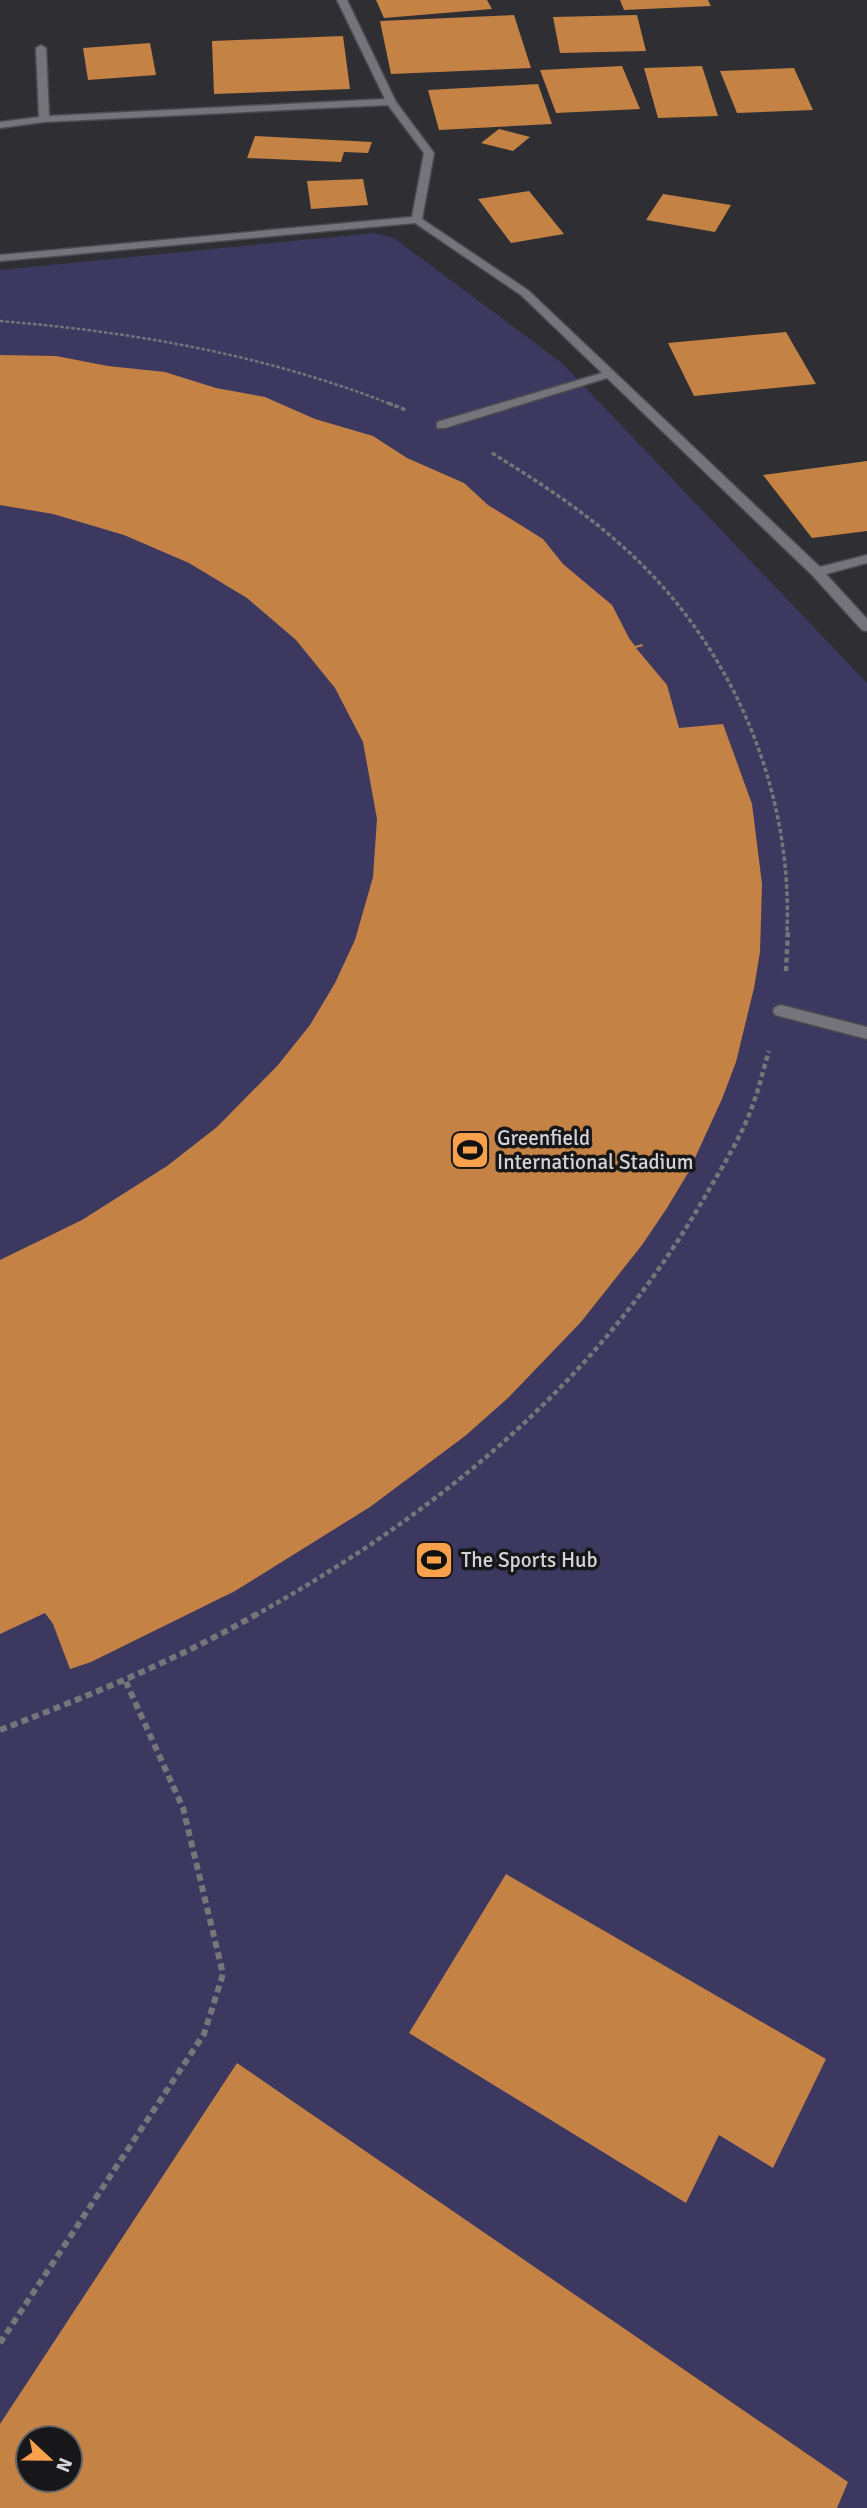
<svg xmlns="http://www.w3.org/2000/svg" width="867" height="2508" font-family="Signika,sans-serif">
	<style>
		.green { fill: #3d3860; fill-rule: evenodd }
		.building { fill: #c48245; fill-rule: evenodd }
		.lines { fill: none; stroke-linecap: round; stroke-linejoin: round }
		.minor-casing { stroke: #4c4b50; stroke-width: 3 }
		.path-far3 { stroke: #76767a; stroke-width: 2.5; stroke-dasharray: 3.5 2; stroke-linecap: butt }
		.path-far2 { stroke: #76767a; stroke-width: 3.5; stroke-dasharray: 4.5 2.5; stroke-linecap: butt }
		.path-far1 { stroke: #76767a; stroke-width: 4.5; stroke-dasharray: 5 3.5; stroke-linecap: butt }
		.path { stroke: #76767a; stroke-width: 6; stroke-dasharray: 7 4.5; stroke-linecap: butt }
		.minor { fill: #74747a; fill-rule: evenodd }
		.labels { text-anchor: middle; stroke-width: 7; stroke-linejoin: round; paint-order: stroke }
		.poi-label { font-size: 21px; fill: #d4d4d7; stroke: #171719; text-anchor: start }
	</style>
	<rect width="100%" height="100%" fill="#2e2e33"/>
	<path class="green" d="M374,233L394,238L562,363L867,683V2508H0V270ZM28,2438H70V2480H28Z"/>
	<path class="building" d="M376,0H487L492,9L384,18Z
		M620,0H708L711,6L624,10Z
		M514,15L531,68L391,74L380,21Z
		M637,15L646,51L560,53L553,17Z
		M343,36L350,89L214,94L212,41Z
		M150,43L156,75L88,80L83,48Z
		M622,66L640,109L556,113L540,70Z
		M702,66L718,116L658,118L644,68Z
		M794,68L813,110L737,113L720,71Z
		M538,84L552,124L439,130L428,90Z
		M499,129L530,137L513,151L481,143Z
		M255,136L372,142L368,153L344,152L341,162L247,158Z
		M363,179L368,205L311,209L307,181Z
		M529,191L564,234L511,243L478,199Z
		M663,194L731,205L715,232L646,220Z
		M786,332L816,384L694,396L668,343Z
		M0,355L56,356L108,366L165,372L216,388L265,397L315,419L373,436L407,458L464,483L488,505L543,539L563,564L612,605L629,638L635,646L642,644L643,646L636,648L667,685L679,728L723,724L752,804L762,884L760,952L754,988L736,1062L722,1099L688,1173L667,1208L642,1245L581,1322L508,1398L465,1436L370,1507L235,1591L91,1662L70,1669L53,1624L45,1613L0,1634V1260L82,1220L167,1166L217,1127L278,1065L310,1025L335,983L355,940L373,877L377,819L363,742L335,688L296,640L247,598L189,563L124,535L53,514L0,505Z
		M867,461V531L812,538L763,475Z
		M506,1874L826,2059L773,2168L719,2135L686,2203L409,2033Z
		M237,2063L848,2482L837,2508H0V2424ZM28,2438H70V2480H28Z"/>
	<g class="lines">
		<g class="minor-casing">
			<path id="minor" d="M337,0H347L396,102L434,153L422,219L529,291L820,567L867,555V563L826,574L867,619V631L862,630L812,575L607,378L445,428H437V422L602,373L521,295L415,223L0,261V255L412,217L424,153L388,105L44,122L0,128V122L39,117L36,48L41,45L46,48L49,116L385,99Z
				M781,1005L867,1027V1039L775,1015L773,1011L775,1007Z"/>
		</g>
		<path class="path-far3" d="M0,321C135,332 266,355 393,405"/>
		<path class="path-far2" d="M388,403L406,410
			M492,453C537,481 581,509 621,545C730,641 793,787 787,931"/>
		<path class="path-far1" d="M786,971L788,929
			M254,1616C439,1512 595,1385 703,1200C720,1170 740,1140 752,1107C759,1089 763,1070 769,1051"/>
		<path class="path" d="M0,1730C88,1696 175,1661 257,1614
			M0,2343L204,2034L223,1974L183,1808L126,1682"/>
		<use href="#minor" class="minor"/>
	</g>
	<defs>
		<g id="stadium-square" transform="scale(2.0125)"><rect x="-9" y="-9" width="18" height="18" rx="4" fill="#f8a04b" stroke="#171719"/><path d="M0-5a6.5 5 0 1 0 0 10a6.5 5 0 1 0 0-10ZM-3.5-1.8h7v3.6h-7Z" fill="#111"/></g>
	</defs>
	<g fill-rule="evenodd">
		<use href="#stadium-square" x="470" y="1150"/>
		<use href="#stadium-square" x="434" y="1560"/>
	</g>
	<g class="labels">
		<g class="poi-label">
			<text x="497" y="1145">Greenfield<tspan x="497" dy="24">International Stadium</tspan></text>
			<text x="461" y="1567">The Sports Hub</text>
		</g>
	</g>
	<g transform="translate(49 2459) rotate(112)"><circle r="33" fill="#171719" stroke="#636365" stroke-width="2"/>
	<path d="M0-5L12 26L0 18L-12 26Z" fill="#f8a04b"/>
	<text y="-10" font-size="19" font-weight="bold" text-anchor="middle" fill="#d4d4d7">N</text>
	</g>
</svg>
